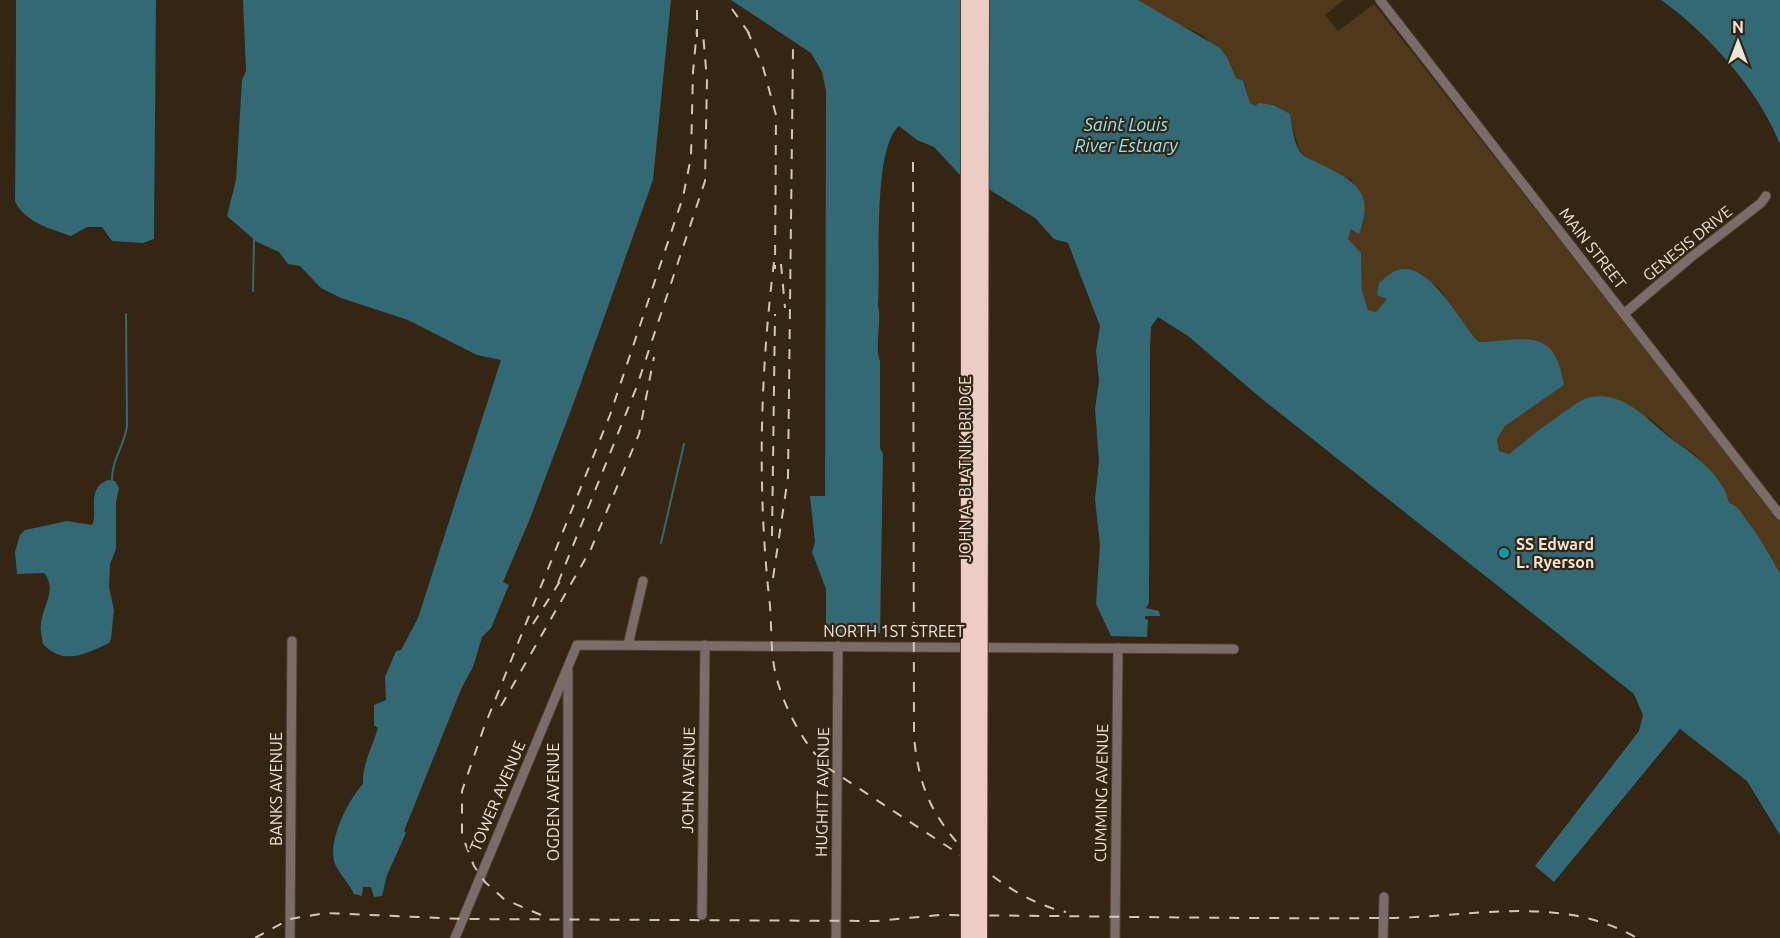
<svg xmlns="http://www.w3.org/2000/svg" width="1780" height="938" font-family="Ubuntu,sans-serif">
	<style>
		.green { fill: #50381b }
		.water { fill: #336974 }
		.pier { fill: #352513 }
		.lines { fill: none; stroke-linecap: round; stroke-linejoin: round }
		.stream { stroke: #336974; stroke-width: 2 }
		.minor-casing { stroke: #4f402f; stroke-width: 11 }
		.minor { stroke: #7a6d69; stroke-width: 9 }
		.rail { stroke: #d1c6ba; stroke-width: 2; stroke-dasharray: 10 10; stroke-linecap: butt }
		.highway-bridge-casing { stroke: #4f402f; stroke-width: 16; stroke-linecap: butt }
		.highway-bridge { stroke: #edcdc3; stroke-width: 14 }
		.culture-dot { fill: #0f9aa8; stroke: #352513; stroke-width: 2 }
		.labels { text-anchor: middle; stroke-width: 4.5; stroke-linejoin: round; paint-order: stroke }
		.street-label { font-size: 16px; fill: #efe4d9; stroke: #352513 }
		.poi-label { font-size: 16px; font-weight: bold; fill: #efe4d9; stroke: #352513; text-anchor: start }
		.water-label { font-size: 18px; font-style: italic; fill: #8ee8fb; stroke: #352513 }
	</style>
	<rect width="100%" height="100%" fill="#352513"/>
	<path class="green" d="M1138,0H1344L1325,15L1338,31L1374,4L1780,521V573L1757,534L1741,513L1729,503L1721,483L1695,454L1676,442L1653,421L1612,398L1509,454L1498,451L1497,439L1505,426L1564,385L1527,340L1479,342L1458,318L1440,289L1428,280L1391,273L1388,299L1376,312L1368,310L1362,291L1361,253L1348,240L1351,229L1361,227C1370,215 1356,192 1351,179L1337,175L1305,156L1299,149L1289,114L1274,104L1255,106L1250,103L1244,84L1236,78L1228,59L1202,35L1170,20Z"/>
	<path class="water" d="M16,0H156L154,239L143,243L112,241L102,227H87L71,236C51,229 24,222 15,201Z
		M243,0H671L653,180L574,402L529,521L503,582L509,585L491,628L482,637L473,667L462,687L404,831L406,833L387,875L382,896L374,897L371,887H363L362,896L354,894C349,883 341,876 336,866C325,845 348,800 363,784C362,764 372,748 378,728L374,725V705L386,700L385,677L396,651L401,650L418,618L501,360L477,355L408,320L341,298L321,288L300,266L288,264L279,252L257,242L227,216L236,180L242,80L246,71Z
		M731,0H1138L1220,48L1228,59L1236,78L1243,81L1250,103L1255,106L1259,103L1274,105L1290,114C1292,125 1293,140 1299,150C1303,157 1311,159 1318,163C1353,180 1376,191 1359,234L1351,229L1348,239L1361,253L1362,291L1368,310L1376,312L1387,299L1377,295L1379,283C1385,278 1391,272 1398,270C1430,260 1461,325 1479,342C1526,340 1555,326 1564,385L1505,426L1497,439L1499,451L1509,454C1522,443 1575,402 1587,398C1625,388 1651,425 1677,443C1698,457 1724,478 1729,503L1737,507L1757,534L1780,573V835L1747,781L1680,729L1554,882L1535,866L1639,731L1643,715L1634,694L1262,399L1188,336L1158,317L1151,327L1150,349L1149,603L1146,608L1159,611L1160,616H1145V619L1148,620L1147,637L1111,636L1096,604L1100,545L1095,499L1099,461L1095,409L1099,381L1096,351L1100,326L1068,243L1054,239L1035,218L979,183L959,174L934,147L917,140L899,126C872,149 881,266 878,304C882,325 874,345 880,361V448L883,454L880,633H826V589L812,552L815,542L810,496H825L826,91L822,72L811,53Z
		M1661,0H1780V144C1759,91 1708,33 1661,0Z
		M108,480L115,481L119,488L116,502V549L110,564L109,587L114,610L111,639L109,643C86,654 63,666 43,644C42,637 40,631 41,624C42,606 58,590 44,573L17,574L15,552L20,535L25,530L67,521L92,525C99,512 85,489 108,480Z"/>
	<path class="pier" d="M13,0H16L15,201H12L10,125Z"/>
	<g class="lines">
		<path class="stream" d="M253,291L254,240
			M112,483C111,459 124,448 127,426L126,314
			M661,543L684,444"/>
		<g class="minor-casing">
			<path id="minor" d="M1380,0L1780,515
				M1625,313L1690,258L1761,203L1766,196
				M628,645L643,581
				M702,915L705,645
				M290,938L292,641
				M455,938L577,645L1234,649
				M568,938V671
				M836,938L838,646
				M1115,938L1118,648
				M1383,938L1384,897"/>
		</g>
		<use href="#minor" class="minor"/>
		<path class="rail" d="M732,9L751,36
			M697,10V37
			M747,30L763,67L776,115L775,269
			M913,162L914,737C916,758 920,780 929,800C952,850 1011,900 1066,912
			M774,262C760,376 757,491 770,606C772,632 770,657 778,683C787,713 805,746 828,768L968,860
			M781,264L785,308
			M772,536L775,314
			M773,578L788,477L793,49
			M558,583L637,386L705,181L707,80L703,33
			M533,624L562,578
			M501,706L591,549L639,434L654,357
			M541,915L504,899L485,882L474,866L462,835V791L483,730L610,415L683,197L691,157L693,72L697,29
			M255,938L290,919L326,913L463,919L876,921L940,915C1088,916 1236,919 1384,918C1470,918 1559,893 1637,938"/>
		<g class="highway-bridge-casing">
			<path id="highway-bridge" d="M968,0V938
				M980,938L982,0"/>
		</g>
		<use href="#highway-bridge" class="highway-bridge"/>
	</g>
	<circle class="culture-dot" cx="1504" cy="553" r="6"/>
	<g class="labels">
		<g class="street-label">
			<text transform="translate(1687 243) rotate(-39)" y="6">GENESIS DRIVE</text>
			<text transform="translate(1593 248) rotate(52)" y="6">MAIN STREET</text>
			<text transform="translate(965 469) rotate(-90)" y="6">JOHN A. BLATNIK BRIDGE</text>
			<text x="894" y="637">NORTH 1ST STREET</text>
			<text transform="translate(688 780) rotate(-89)" y="6">JOHN AVENUE</text>
			<text transform="translate(276 789) rotate(-90)" y="6">BANKS AVENUE</text>
			<text transform="translate(822 792) rotate(-89)" y="6">HUGHITT AVENUE</text>
			<text transform="translate(1101 793) rotate(-89)" y="6">CUMMING AVENUE</text>
			<text transform="translate(497 796) rotate(-67)" y="6">TOWER AVENUE</text>
			<text transform="translate(553 802) rotate(-90)" y="6">OGDEN AVENUE</text>
		</g>
		<g class="poi-label">
			<text x="1516" y="550">SS Edward<tspan x="1516" dy="18">L. Ryerson</tspan></text>
		</g>
		<g class="water-label">
			<text x="1126" y="131">Saint Louis<tspan x="1126" dy="21">River Estuary</tspan></text>
		</g>
	</g>
	<g transform="translate(1738 42)" stroke="#352513" stroke-width="4.5" paint-order="stroke">
	<path d="M0-4.5L10 22L0 15L-10 22Z" fill="#efe4d9"/>
	<text y="-9" font-size="16" font-weight="bold" text-anchor="middle" fill="#efe4d9">N</text>
	</g>
</svg>
